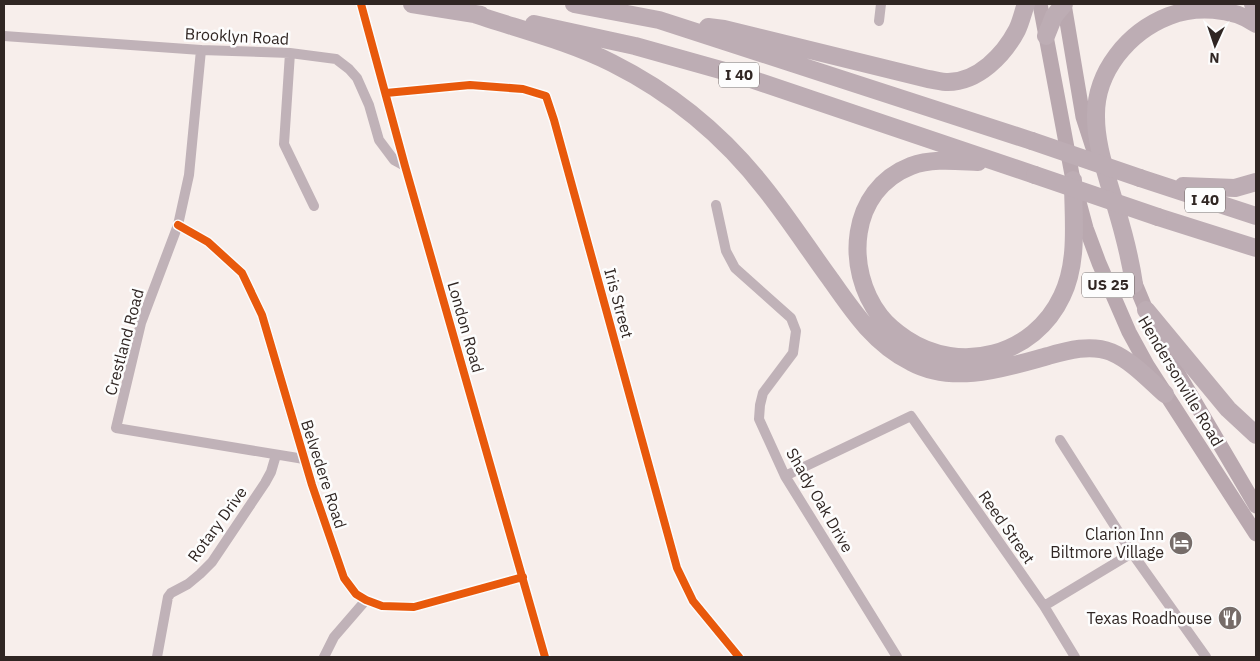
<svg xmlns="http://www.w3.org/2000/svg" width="1260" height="661" font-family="'IBM Plex Sans',sans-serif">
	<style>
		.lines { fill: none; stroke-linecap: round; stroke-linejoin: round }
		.minor { stroke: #c0b2b8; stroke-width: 10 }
		.primary { stroke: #b9a8af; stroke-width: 15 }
		.motorway { stroke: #bdadb4; stroke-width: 18 }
		.motorway-bridge { stroke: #bdadb4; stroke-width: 18 }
		.cycleway-casing { stroke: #fdfdfd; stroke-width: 11 }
		.cycleway { stroke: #e8590c; stroke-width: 8 }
		.labels { text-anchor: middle; stroke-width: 5; stroke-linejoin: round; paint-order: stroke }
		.shield { fill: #fdfdfd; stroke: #6e6664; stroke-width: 1 }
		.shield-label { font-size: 15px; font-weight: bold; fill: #302623 }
		.street-label { font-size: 16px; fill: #302623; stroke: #fdfdfd }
		.poi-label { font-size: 16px; fill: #302623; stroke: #fdfdfd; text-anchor: end }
	</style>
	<rect width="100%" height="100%" fill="#f7eeeb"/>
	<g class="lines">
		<path class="minor" d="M361,4L405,166L545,657
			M879,21L881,4
			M4,36L201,50L290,53L336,59L349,69L357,78L369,105L379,140L394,160L405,166
			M201,50L189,175L178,225L141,323L116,428L304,459
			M290,53L284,144L314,206
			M386,93L470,85L523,89L546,96L554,120L677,568L693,601L739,657
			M716,205L726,251L735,268L791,318L796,331L793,353L763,393L760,405L759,419L785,476L897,657
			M178,225L208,242L242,273L262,315L312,485L344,578L356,594L366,600L382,606L414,607L523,577
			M1060,440L1132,553L1206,657
			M785,476L911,416L1044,606L1075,657
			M1044,606L1132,553
			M157,657L168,597L171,593L188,584L200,574L212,562L265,483L271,472L276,455
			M324,657L334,637L366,600"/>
		<path class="primary" d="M1040,4L1073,180L1086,228L1099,263L1129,332L1147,365L1256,534
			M1064,4L1083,117L1094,151
			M1131,274L1146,310L1179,375L1256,506"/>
		<path class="motorway" d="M412,4L481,15
			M574,4L659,20L1032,141
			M1253,4L1256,5
			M471,13C518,29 568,41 612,63C672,93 725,137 766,190C789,219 809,250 831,280C854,313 875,344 911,362C954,385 1004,368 1048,356C1068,350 1091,344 1111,352C1132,361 1148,379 1165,394
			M534,24L635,46L742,76L1035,175
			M708,27L724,29L928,79C935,80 942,82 948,82C978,82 1004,55 1017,30C1021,22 1023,12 1026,4
			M1046,36L1054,16L1064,4
			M978,162C956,161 932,158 911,166C849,190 844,269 880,316C887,325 897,333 906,339C960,375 1034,356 1062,296C1079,261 1073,218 1073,180
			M1140,178L1256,216
			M1183,186L1235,188L1256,182
			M1158,217L1256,248
			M1134,284C1129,250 1119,217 1109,184C1103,163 1096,140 1096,117C1095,72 1128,32 1169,16C1195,6 1232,7 1256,24
			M1146,310L1228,409L1256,435"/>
		<path class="motorway-bridge" d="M1032,141L1140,178
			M1035,175L1158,217"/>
		<g class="cycleway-casing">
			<path id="cycleway" d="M361,4L405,166L545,657
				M386,93L470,85L523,89L546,96L554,120L677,568L693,601L739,657
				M178,225L208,242L242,273L262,315L312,485L344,578L356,594L366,600L382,606L414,607L523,577"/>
		</g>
		<use href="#cycleway" class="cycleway"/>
	</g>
	<defs>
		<g id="hotel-disc" transform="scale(1.25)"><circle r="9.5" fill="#766c69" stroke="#fdfdfd"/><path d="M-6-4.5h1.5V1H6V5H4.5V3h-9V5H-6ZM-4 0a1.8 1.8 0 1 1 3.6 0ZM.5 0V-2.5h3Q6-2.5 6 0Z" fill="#fff"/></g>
		<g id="restaurant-disc" transform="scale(1.25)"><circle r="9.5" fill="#766c69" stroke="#fdfdfd"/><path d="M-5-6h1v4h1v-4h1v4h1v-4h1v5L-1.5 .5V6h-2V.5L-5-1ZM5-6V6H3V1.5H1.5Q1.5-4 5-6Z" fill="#fff"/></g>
	</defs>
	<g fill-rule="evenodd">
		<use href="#hotel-disc" x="1181" y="543"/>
		<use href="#restaurant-disc" x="1230" y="618"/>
	</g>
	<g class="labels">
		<g class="shield">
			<rect x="719" y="62.5" width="40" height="25" rx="4"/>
			<rect x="1185" y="187.5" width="40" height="25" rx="4"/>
			<rect x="1082" y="272.5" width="52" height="25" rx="4"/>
		</g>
		<g class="shield-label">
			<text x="739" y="80">I 40</text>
			<text x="1205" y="205">I 40</text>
			<text x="1108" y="290">US 25</text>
		</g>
		<g class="street-label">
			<text transform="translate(237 36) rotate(3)" y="6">Brooklyn Road</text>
			<text transform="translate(619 303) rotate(75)" y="6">Iris Street</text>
			<text transform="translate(466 327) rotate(74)" y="6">London Road</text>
			<text transform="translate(124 342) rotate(-75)" y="6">Crestland Road</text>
			<text transform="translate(1181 381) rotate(59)" y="6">Hendersonville Road</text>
			<text transform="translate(324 474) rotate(72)" y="6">Belvedere Road</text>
			<text transform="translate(820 500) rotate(60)" y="6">Shady Oak Drive</text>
			<text transform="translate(217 524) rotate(-54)" y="6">Rotary Drive</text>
			<text transform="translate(1007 527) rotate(55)" y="6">Reed Street</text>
		</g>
		<g class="poi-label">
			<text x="1164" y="540">Clarion Inn<tspan x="1164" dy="18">Biltmore Village</tspan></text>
			<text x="1212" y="624">Texas Roadhouse</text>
		</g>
	</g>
	<rect width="1260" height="661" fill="none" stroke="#302623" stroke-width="10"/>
	<g transform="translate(1215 45) rotate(183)" stroke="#fdfdfd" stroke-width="4" paint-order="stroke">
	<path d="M0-4L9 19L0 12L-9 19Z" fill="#302623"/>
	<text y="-8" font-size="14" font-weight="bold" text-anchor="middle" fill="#302623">N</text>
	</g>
</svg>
